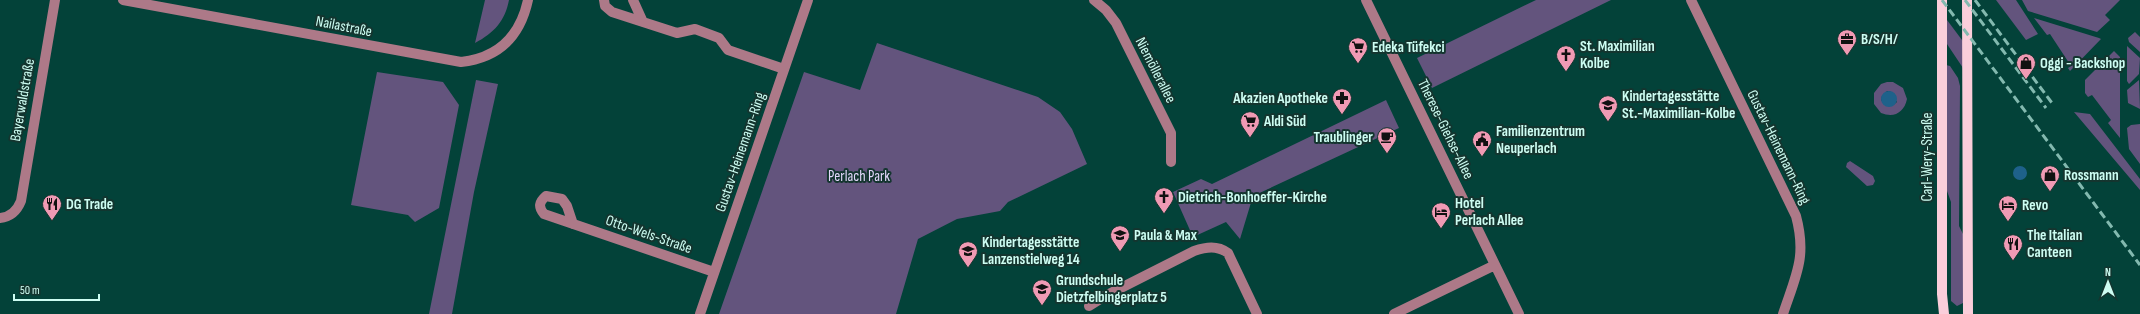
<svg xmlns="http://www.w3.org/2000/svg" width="2140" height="314" font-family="'Sofia Sans Condensed',sans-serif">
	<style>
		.green { fill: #63547d; fill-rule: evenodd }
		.water { fill: #1e618a }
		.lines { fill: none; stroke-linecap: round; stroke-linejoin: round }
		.minor { stroke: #ad7988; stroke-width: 10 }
		.major { stroke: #faceda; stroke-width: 10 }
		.rail { stroke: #83b9af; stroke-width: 3; stroke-dasharray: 8 4; stroke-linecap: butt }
		.labels { text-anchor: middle; stroke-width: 4; stroke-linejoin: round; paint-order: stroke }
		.street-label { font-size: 15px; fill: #cdfdf2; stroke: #14352f }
		.poi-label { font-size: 15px; font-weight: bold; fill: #cdfdf2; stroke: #14352f; text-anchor: start }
		.park-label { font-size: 15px; fill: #e3d7fb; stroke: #14352f }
	</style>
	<rect width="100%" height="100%" fill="#034239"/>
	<path class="green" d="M485,0H509C505,21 494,33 475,43Z
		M1536,0H1611L1432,88L1417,58Z
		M1996,0H2016L2038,34L2026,40Z
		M2022,0H2120L2105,15L2110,20L2097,32L2028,11Z
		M2034,18L2099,38L2101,39L2070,71L2068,68L2071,66L2050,34L2047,35Z
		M1947,20L1965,44L1963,68L1947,44Z
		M2135,32L2140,37V52L2129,42L2128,38Z
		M877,43L1038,97L1060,112L1072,129L1087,164L1008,202L1000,211L957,219L918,239L896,314H719L804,72L860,90Z
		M2127,46L2140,58L2139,74L2129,84L2127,81Z
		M2114,51L2120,57V138L2108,123L2111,120L2092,95L2088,97L2085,93V80Z
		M1946,65L1950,66L1958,78L1960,86L1959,226L1964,236L1963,303L1957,306L1951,301V202L1947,191Z
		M377,72L443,82L459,105L439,208L415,222L408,215L351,205Z
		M476,80L498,84L474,192L452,314H429Z
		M2139,80L2140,109L2128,103L2127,90Z
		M1887,82H1893L1903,88L1907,99C1904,113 1894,118 1881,113L1874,104V93L1881,84ZM1887,91H1890L1897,102L1892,106H1888L1881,100L1882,96Z
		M1386,100L1399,128L1253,196L1240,239L1226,222L1193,237L1173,192L1201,179L1212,184Z
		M2074,112L2090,114L2140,179V190Z
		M2140,124V164L2129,149L2127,128L2131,125Z
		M1850,161L1873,176L1875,181L1873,185L1867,186L1846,167L1847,163Z"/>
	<path class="water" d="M1881 99a8 8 0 1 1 16 0a8 8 0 1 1-16 0Z
		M2013 173a7 7 0 1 1 14 0a7 7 0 1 1-14 0Z"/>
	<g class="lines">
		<path class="minor" d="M123,0L461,62C498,58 520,37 528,0
			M604,0L605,6L612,12L677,33L695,29L719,38L728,50L784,69
			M633,0L643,22
			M1094,0L1106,10L1116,23L1171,133V162
			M1366,0L1519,314
			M1691,0L1796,216C1807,257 1796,275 1783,314
			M0,218C11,217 17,211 21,201L55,0
			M573,224L567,206L562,199L546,196C539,202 538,207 544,214L714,272
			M1089,306L1105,296L1194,251C1206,247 1217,245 1228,253L1257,314
			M700,314L808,0
			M1394,314L1495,265"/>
		<path class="major" d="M1942,0V294L1944,314
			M1967,0L1968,314"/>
		<path class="rail" d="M1942,0L2140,265
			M1965,0L2046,108
			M1975,0L2052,103"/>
	</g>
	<defs>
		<g id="office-pin" transform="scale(1)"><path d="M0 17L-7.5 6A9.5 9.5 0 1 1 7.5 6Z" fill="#f09ab4" stroke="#14352f"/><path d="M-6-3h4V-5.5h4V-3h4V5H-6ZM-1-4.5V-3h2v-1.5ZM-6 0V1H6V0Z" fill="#111"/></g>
		<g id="supermarket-pin" transform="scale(1)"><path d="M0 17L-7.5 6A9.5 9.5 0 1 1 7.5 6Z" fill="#f09ab4" stroke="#14352f"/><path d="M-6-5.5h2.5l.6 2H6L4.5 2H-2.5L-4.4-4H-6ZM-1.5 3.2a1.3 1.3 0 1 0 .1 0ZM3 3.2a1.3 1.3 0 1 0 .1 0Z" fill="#111"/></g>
		<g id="church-pin" transform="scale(1)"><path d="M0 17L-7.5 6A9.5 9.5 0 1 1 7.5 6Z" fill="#f09ab4" stroke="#14352f"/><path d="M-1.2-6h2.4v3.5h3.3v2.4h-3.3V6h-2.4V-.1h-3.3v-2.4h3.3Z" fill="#111"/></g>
		<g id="shop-pin" transform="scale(1)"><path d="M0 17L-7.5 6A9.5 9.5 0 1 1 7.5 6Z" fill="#f09ab4" stroke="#14352f"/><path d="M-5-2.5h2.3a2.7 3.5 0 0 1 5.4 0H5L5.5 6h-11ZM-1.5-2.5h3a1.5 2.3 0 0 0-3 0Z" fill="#111"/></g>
		<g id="pharmacy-pin" transform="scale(1)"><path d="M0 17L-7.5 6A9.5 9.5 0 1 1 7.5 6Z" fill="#f09ab4" stroke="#14352f"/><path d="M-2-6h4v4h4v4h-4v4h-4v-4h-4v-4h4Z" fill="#111"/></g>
		<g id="school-pin" transform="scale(1)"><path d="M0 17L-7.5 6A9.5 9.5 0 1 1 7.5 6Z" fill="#f09ab4" stroke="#14352f"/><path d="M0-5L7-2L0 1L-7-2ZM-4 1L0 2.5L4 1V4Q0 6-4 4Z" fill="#111"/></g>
		<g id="cafe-pin" transform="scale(1)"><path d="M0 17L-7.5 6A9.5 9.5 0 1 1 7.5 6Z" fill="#f09ab4" stroke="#14352f"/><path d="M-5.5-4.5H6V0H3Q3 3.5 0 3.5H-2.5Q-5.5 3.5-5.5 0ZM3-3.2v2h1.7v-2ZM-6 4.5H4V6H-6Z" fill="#111"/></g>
		<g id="civic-pin" transform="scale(1)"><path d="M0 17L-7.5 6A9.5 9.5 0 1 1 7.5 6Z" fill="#f09ab4" stroke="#14352f"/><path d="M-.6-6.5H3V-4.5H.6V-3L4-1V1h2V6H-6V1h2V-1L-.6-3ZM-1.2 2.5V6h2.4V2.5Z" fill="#111"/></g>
		<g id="restaurant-pin" transform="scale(1)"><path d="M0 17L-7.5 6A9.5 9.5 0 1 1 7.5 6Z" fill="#f09ab4" stroke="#14352f"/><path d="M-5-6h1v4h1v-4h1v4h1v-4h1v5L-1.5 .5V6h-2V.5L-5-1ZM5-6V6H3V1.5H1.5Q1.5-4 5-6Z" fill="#111"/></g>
		<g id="hotel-pin" transform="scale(1)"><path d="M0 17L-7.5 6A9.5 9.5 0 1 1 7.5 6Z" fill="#f09ab4" stroke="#14352f"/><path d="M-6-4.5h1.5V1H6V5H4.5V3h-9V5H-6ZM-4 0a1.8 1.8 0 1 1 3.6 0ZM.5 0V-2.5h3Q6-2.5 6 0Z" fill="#111"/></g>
	</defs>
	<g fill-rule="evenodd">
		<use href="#office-pin" x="1847" y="39"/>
		<use href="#supermarket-pin" x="1358" y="47"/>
		<use href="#church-pin" x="1566" y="55"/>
		<use href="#shop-pin" x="2026" y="63"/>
		<use href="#pharmacy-pin" x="1342" y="98"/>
		<use href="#school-pin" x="1608" y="105"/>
		<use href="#supermarket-pin" x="1250" y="121"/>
		<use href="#cafe-pin" x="1387" y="137"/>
		<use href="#civic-pin" x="1482" y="140"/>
		<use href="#shop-pin" x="2050" y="175"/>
		<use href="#church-pin" x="1164" y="197"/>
		<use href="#restaurant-pin" x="52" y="204"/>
		<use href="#hotel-pin" x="2008" y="205"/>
		<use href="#hotel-pin" x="1441" y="212"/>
		<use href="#school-pin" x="1120" y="235"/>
		<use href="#restaurant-pin" x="2013" y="244"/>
		<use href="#school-pin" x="968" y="251"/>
		<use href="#school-pin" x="1042" y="289"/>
	</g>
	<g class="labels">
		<g class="street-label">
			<text transform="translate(344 26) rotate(11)" y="5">Nailastraße</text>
			<text transform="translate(1156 70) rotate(63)" y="5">Niemöllerallee</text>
			<text transform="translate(22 100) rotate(-80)" y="5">Bayerwaldstraße</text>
			<text transform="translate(1446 129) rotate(64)" y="5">Therese-Giehse-Allee</text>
			<text transform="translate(1779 147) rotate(64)" y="5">Gustav-Heinemann-Ring</text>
			<text transform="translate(740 152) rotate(-71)" y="5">Gustav-Heinemann-Ring</text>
			<text transform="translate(1927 157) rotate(-90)" y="5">Carl-Wery-Straße</text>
			<text transform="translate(649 234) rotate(19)" y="5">Otto-Wels-Straße</text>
		</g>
		<g class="poi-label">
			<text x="1861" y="44">B/S/H/</text>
			<text x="1580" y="51">St. Maximilian<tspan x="1580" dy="17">Kolbe</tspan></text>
			<text x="1372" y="52">Edeka Tüfekci</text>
			<text x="2040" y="68">Oggi - Backshop</text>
			<text x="1622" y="101">Kindertagesstätte<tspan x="1622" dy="17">St.-Maximilian-Kolbe</tspan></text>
			<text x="1328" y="103" text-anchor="end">Akazien Apotheke</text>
			<text x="1264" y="126">Aldi Süd</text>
			<text x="1496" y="136">Familienzentrum<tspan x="1496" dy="17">Neuperlach</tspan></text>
			<text x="1373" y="142" text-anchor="end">Traublinger</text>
			<text x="2064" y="180">Rossmann</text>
			<text x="1178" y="202">Dietrich-Bonhoeffer-Kirche</text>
			<text x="1455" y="208">Hotel<tspan x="1455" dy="17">Perlach Allee</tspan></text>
			<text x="66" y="209">DG Trade</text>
			<text x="2022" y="210">Revo</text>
			<text x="1134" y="240">Paula &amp; Max</text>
			<text x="2027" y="240">The Italian<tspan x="2027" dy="17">Canteen</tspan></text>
			<text x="982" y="247">Kindertagesstätte<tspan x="982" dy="17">Lanzenstielweg 14</tspan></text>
			<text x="1056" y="285">Grundschule<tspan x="1056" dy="17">Dietzfelbingerplatz 5</tspan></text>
		</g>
		<g class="park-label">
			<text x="859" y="181">Perlach Park</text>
		</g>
	</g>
	<g transform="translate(2108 282)" stroke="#14352f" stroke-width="3" paint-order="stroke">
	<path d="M0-3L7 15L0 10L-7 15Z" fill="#cdfdf2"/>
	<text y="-6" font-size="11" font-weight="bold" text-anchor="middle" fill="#cdfdf2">N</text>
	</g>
	<path d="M14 294v6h85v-6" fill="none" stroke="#cdfdf2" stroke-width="2"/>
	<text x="20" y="294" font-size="12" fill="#cdfdf2" stroke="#14352f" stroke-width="3" paint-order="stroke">50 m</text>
</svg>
